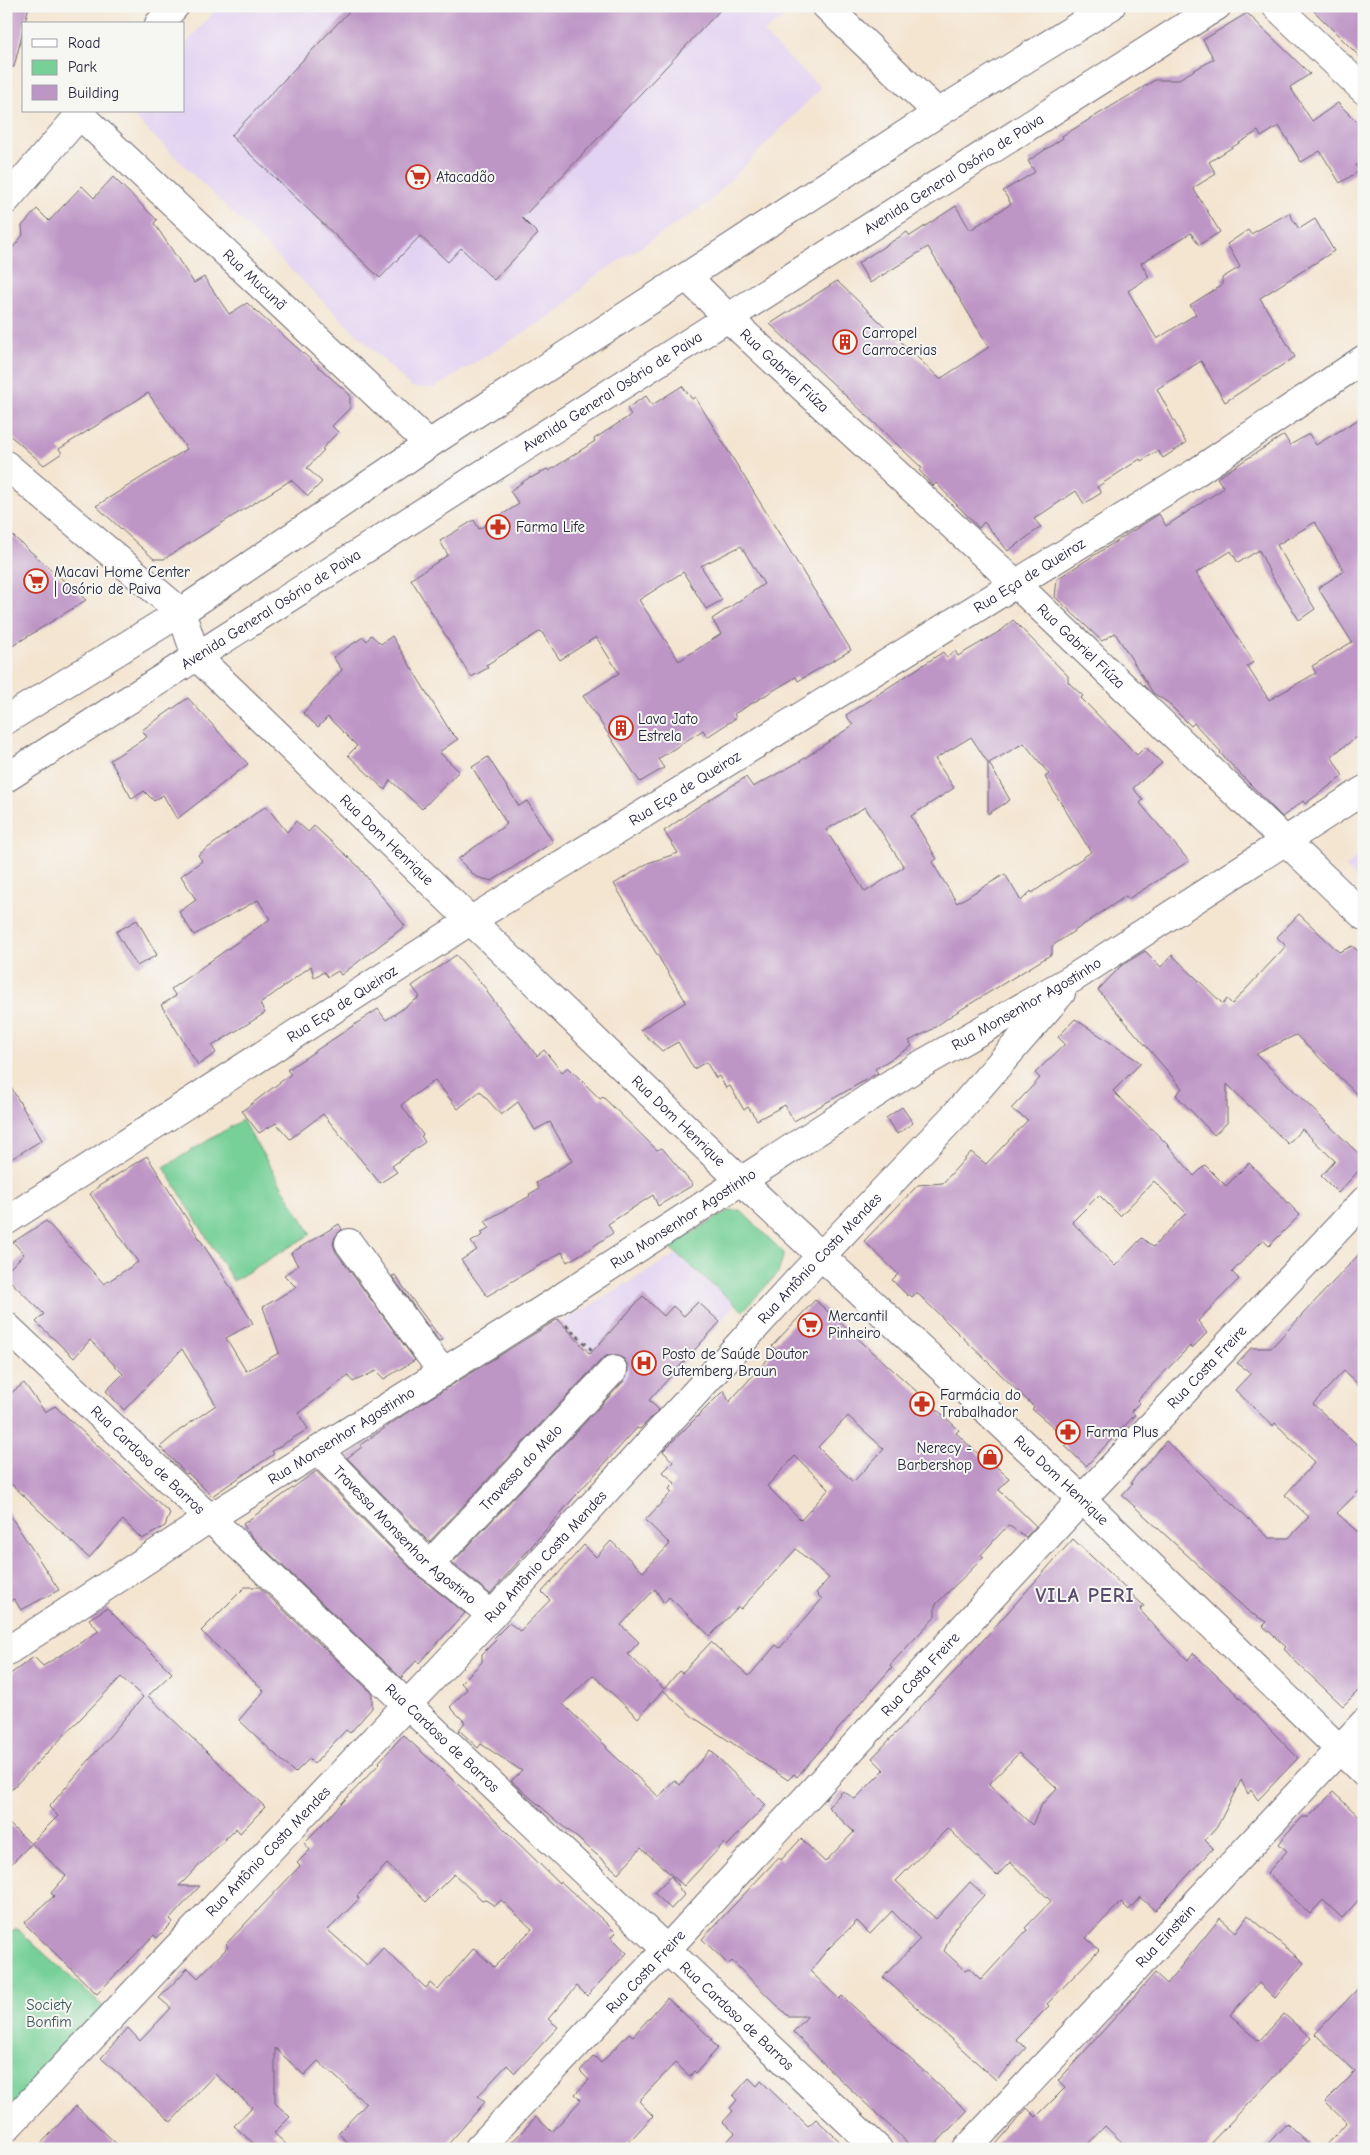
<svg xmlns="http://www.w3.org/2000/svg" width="1370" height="2155" font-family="'Comic Neue',sans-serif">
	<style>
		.built { fill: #e3d3f2 }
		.green { fill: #76d097; stroke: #4c7969 }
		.building { fill: #be96c6; fill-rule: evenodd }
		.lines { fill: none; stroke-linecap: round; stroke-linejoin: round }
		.minor-casing { stroke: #6c6670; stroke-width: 30 }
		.major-casing { stroke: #6c6670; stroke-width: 30 }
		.path { stroke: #6c6670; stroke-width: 3; stroke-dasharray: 4 4; stroke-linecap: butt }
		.minor { stroke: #fff; stroke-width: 28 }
		.major { stroke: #fff; stroke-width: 28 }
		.labels { text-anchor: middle; stroke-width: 4; stroke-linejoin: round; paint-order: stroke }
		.street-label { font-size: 15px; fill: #22223b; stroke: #f6f6f2 }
		.poi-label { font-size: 15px; fill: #22223b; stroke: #f6f6f2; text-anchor: start }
		.park-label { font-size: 15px; fill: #3b5657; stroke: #f6f6f2 }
		.district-label { font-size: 20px; font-weight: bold; letter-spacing: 1px; fill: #594b6c; stroke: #f6f6f2 }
	</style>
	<rect width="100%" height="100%" fill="#f6f6f2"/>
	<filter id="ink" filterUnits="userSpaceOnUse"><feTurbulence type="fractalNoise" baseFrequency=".02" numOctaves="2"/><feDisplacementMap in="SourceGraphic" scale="10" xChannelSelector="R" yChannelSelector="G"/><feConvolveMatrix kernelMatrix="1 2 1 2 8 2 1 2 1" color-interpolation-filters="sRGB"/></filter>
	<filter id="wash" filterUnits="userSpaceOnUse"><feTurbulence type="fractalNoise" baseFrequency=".0096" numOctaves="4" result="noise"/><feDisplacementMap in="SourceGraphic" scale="20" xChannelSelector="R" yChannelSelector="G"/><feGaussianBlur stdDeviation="1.12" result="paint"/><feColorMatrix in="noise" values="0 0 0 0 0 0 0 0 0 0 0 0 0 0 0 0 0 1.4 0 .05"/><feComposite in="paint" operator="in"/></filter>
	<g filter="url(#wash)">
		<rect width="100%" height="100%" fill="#f4e5d1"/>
		<path class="built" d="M219,6H787L792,11L763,33L821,88L707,204L591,279L562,309L434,388L411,387L131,114L132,111H184V46Z
			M1364,849V886L1346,868Z
			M676,1254L735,1305L647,1404L561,1323Z"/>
		<path class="green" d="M242,1120L311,1234L233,1281L164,1167Z
			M740,1210L784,1253L778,1273L743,1311L669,1247L728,1211Z
			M16,1928L108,2011L6,2123V1938Z"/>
		<g id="blocks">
			<path class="building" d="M6,6H29L14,67L6,66Z
				M354,6H724L522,218L538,234L494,280L461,248L448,262L420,236L380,278L231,136Z
				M1309,6H1364V61Z
				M1247,13L1310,74L1290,87L1312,121L1338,103L1364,129V160L1355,165L1359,171L1340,183L1320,151L1301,162L1279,126L1261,137L1258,131L1209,162L1216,174L1193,188L1220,232L1199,245L1191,233L1141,263L1149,277L1128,291L1157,339L1196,314L1190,305L1222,285V278L1240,267L1227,244L1248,230L1251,234L1289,213L1299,229L1315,219L1334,251L1260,298L1295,357L1225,402L1201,361L1157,389L1186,443L1163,458L1158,451L1141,461L1140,459L1097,487L1101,493L1084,504L1076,491L1034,519L1041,527L1008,551L984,522L979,528L936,483L933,486L919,470L922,468L770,324L837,281L940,379L989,347L928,247L870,283L858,263L907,232L910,236L956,206L970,230L1011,204L1003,191L1035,172L1028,161L1063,138L1062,136L1155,80H1177L1214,59L1203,40Z
				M113,177L157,220L154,223L194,283L204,277L229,314L247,303L350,395V408L332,426L338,432L322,449L324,450L307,468L322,482L308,496L291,480L164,559H154L96,506L187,449L148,393L59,449L62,453L44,465L6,432V256L23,235L22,226L37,209L49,221L82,186L94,198Z
				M682,386L692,399L695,397L851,650L798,681L796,677L734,714L736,718L707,737L703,730L658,759L664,768L640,782L583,696L619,673L596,637L560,660L541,631L486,665L488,668L471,677L411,579L448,555L440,541L474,520L479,529L519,504L510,491L530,477L531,478L547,469L549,471L595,441L594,439L631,415L627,408L646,396L652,405ZM741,546L764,584L712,619L721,634L679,661L639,600L683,572L706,609L722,600L701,566Z
				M1364,416V732L1331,756L1343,776L1305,804L1303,801L1282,817L1220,753L1221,752L1194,723L1191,726L1167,702L1153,693L1115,633L1102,641L1055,597L1057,579L1159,514L1166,526L1224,488L1217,478L1284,435L1290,445L1309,434L1316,445ZM1315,522L1344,571L1318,588L1352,642L1312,666L1316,673L1269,700L1247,666L1254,662L1196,573L1231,551L1238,563L1259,550L1271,575L1299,620L1315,609L1277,545Z
				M6,530L86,600L6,650Z
				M1013,620L1068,676V682L1083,696L1081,698L1137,755L1145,747L1162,763L1133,788L1143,800L1140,803L1189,861L1128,899L1126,896L1052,946V954L952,1015L931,1030L909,1041L912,1046L875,1069L878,1073L794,1121L785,1105L757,1120L748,1107L744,1110L730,1086L726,1088L719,1076L716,1078L706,1062L694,1069L678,1042L662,1051L640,1030L686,1002L614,884L648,863L678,853L664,831L696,808L746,777L753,787L799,762L853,725L846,715L943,652L946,657L955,651L958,656L1002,630ZM971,737L988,763V814L1010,800L989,763L1024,743L1049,774L1045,777L1091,852L1032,893L1031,891L1021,901L1005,874L957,903L932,862L937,859L911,816L954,788L935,759ZM865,807L904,867L865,892L826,830Z
				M371,635L381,644L392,636L450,731L458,739L439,752L459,771L422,809L390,780L385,790L348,755L357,746L328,717L318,727L303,713L342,670L333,657L363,637L367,641Z
				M188,698L248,764L177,819L163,795L154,801L144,791L132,799L110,760L147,737L142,730Z
				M488,757L519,806L527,801L553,842L492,881L476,877L458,859L507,824L472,767Z
				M266,806L287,832L296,821L308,832L314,826L358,866L405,926L341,975L338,971L328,977L324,972L314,977L311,966L260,1004L265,1013L212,1046L216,1053L198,1065L161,1005L176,996L171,989L270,919L258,900L194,935L179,912L196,900L181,876L202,861L198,855Z
				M1299,914L1339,952L1352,946L1364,956V1101L1296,1035L1256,1054L1364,1159V1165L1338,1193L1321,1176L1335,1161L1302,1129L1288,1144L1227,1084V1123L1214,1135L1176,1095L1182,1088L1098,990L1121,966L1145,951L1161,967L1172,955L1223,1004L1227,999L1232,1004L1286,946L1277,937Z
				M137,920L157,955L137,966L116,932Z
				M456,955L488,991L487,992L537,1056L544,1050L562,1072L568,1067L600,1099L603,1097L657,1150L662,1148L693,1185L658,1206L653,1195L608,1224L613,1233L588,1250L567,1262L562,1252L487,1296L461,1260L477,1250L471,1242L483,1235L481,1232L490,1228L485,1221L530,1196L529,1194L539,1189L536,1183L572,1161L550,1122L535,1130L518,1102L501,1115L480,1091L458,1109L435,1080L401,1105L423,1135L421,1136L425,1142L392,1166L397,1172L380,1183L323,1114L290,1139L276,1123L259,1133L242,1111L291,1074L287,1070L378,1009L386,1020L420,997L412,986Z
				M1075,1019L1141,1063L1113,1091L1169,1146L1194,1176L1205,1165L1226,1186L1249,1163L1300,1215L1269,1246L1263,1240L1232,1272L1239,1279L1198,1321L1207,1333L1192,1348L1190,1346L1137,1400L1139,1403L1131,1411L1135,1415L1086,1466L1065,1446L1070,1441L1032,1409L1034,1407L916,1292L912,1297L909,1294L908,1296L892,1280L898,1274L864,1241L918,1185L943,1183L971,1152L986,1164L1028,1120L1011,1109L1040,1078L1035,1073L1065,1044L1058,1037ZM1154,1181L1186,1213L1153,1247L1142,1238L1115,1266L1072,1222L1099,1195L1120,1216Z
				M6,1079L42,1140L6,1162Z
				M902,1107L913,1123L897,1134L886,1118Z
				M147,1156L253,1323L226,1338L246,1371L279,1353L263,1307L296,1287L284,1275L298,1266L291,1253L339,1224L342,1229L335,1237L333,1244L336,1252L415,1360L384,1379L376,1371L353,1382L348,1376L298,1413L308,1429L272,1451L274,1454L212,1496L188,1473L186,1474L160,1447L180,1430L216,1405L182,1349L124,1410L106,1391L123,1374L90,1340L74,1358L36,1322L44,1314L6,1277V1272L24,1254L13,1242L46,1221L104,1284L138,1262L90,1194L99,1186Z
				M1364,1249V1390L1344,1371L1313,1404L1364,1451V1486L1337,1513L1364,1538V1685L1343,1706L1294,1660L1284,1649L1286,1647L1263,1626L1267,1622L1249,1612L1122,1495L1132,1484L1131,1482L1166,1441L1269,1538H1289L1309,1517L1285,1495L1315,1462L1275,1423L1273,1426L1235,1390L1251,1373L1237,1363L1251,1348H1271Z
				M395,1275L411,1298L442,1340L439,1341L392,1276Z
				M643,1296L664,1316L673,1306L684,1316L698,1302L720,1322L649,1400L659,1410L640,1429L637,1428L578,1493L490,1594L452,1563L624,1381L628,1373V1366L624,1359L616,1355H608L602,1359L429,1542L347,1458L362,1447L360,1445L408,1412L558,1319L590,1354Z
				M815,1300L944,1416L959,1430L956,1433L988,1463H992L1009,1478L999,1490L1036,1526L1026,1537L1008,1525L981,1555L984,1557L935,1605V1617L890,1665L892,1667L797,1777L794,1774L788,1780L693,1717L663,1690L638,1718L593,1675L563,1704L607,1747L606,1748L659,1797L674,1780L680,1785L710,1750L766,1805L727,1846L724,1843L684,1886L641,1848L618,1873L511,1781L522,1771L481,1744L478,1748L459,1730L465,1722L450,1707L467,1689L461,1683L482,1662V1654L496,1640L494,1638L509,1623L520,1631L550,1600L542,1592L584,1545L596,1557L611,1541L643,1572L670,1544L645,1520L672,1492L669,1489L675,1483L663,1472L673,1462L663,1451L724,1390L729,1402L776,1350L772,1346ZM848,1416L884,1449L853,1482L818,1447ZM795,1456L829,1489L801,1520L767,1486ZM796,1549L829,1578L816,1593L822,1599L780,1648L776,1645L749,1676L711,1642L682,1673L679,1671L664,1689L628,1654L639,1642L621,1625L655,1589L664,1603L669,1597L710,1636L738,1607L741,1609Z
				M24,1383L45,1412L55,1406L170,1513L165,1526L142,1539L123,1520L89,1558L6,1479V1397Z
				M316,1471L418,1576L465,1613L419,1663L416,1661L401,1678L251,1536L243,1524Z
				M6,1509L59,1590L21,1610L14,1599L6,1603Z
				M1073,1539L1144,1606L1140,1610L1170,1643L1188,1660L1193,1653L1234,1692L1298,1758L1258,1800L1251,1790L1248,1794L1241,1780L1217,1827L1205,1840L1213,1848L1155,1911L1140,1897L1129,1910L1121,1902L1086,1938L1099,1950L1047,2004L1049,2006L1016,2039L1026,2048L996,2080L883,1977L920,1939L892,1911L870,1934L857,1921L828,1949L810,1971L839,1999L842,1996L967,2111L931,2149H914L826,2066L793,2032L808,2016H788L732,1961L728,1964L702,1939L779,1857L781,1860L801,1839L825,1862L854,1832L828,1807L843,1791L855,1799L884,1770L872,1758L959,1667ZM1019,1753L1057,1788L1042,1804L1032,1825L989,1784ZM948,1828L997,1876L1010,1862L1051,1901L1025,1928L1027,1930L981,1980L969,1968L965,1970L944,1951L955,1927L984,1895L970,1882L936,1919L896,1881Z
				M245,1587H259L372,1693V1708L350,1733L346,1730L314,1764L309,1759L295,1773L239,1720L264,1691L201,1631Z
				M107,1608L172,1673L148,1696L265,1807L240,1833L236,1828L179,1886H200L170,1919L173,1922L157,1938L154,1935L97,1994L24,1923L54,1896L51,1893L66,1876L31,1843L58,1816L49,1807L143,1697L121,1677L6,1795V1677L34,1657L43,1666L99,1631L89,1619Z
				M403,1735L463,1789L559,1883L560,1881L603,1920L616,1933L611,1937L627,1953L587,1996L577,1986L548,2019L558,2027L515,2073L507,2065L478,2096L485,2102L444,2149H355L338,2133L366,2104L318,2061L304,2075L275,2048V2103L290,2117L274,2133L291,2149H260L234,2126L252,2107L215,2074L171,2122L101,2058L128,2028L140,2041L171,2008L159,1998L188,1968L198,1978L228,1947L226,1944L300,1866L297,1863L310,1850L304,1843L380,1763L379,1762ZM387,1864L426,1902L454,1874L482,1900L484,1899L495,1906L501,1900L532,1929L494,1967L474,1948L438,1990L430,1983L426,1988L383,1948L367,1965L328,1930L359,1899L357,1896Z
				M1333,1792L1364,1821V1894L1342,1918L1323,1900L1310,1914L1267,1873L1287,1851L1279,1844L1286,1834L1303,1817H1309Z
				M6,1821L31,1844L6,1869Z
				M671,1876L684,1895L671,1909L654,1893Z
				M1248,1915L1304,1963L1275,1998L1259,1983L1230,2015L1259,2041L1284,2014L1311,2038L1205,2149H1129L1105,2126L1083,2149H992L1027,2108L1036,2117L1065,2088L1058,2081L1155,1973L1167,1984L1220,1918L1236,1932Z
				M1364,1982V2149H1323L1347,2123L1325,2102L1355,2072L1315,2034Z
				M667,1998L712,2039L710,2040L718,2048L696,2073L694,2071L690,2076L675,2063L639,2101L653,2116L622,2149H505L536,2117L552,2132L581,2100L575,2094L589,2080L580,2071L594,2056L601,2063L629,2033L633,2036Z
				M749,2078L757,2086L761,2081L808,2126L816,2119L848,2149H720L735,2133L723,2122L733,2111L730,2108L737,2100L733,2096Z
				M76,2106L122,2149H36Z
				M1287,2123L1294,2130L1314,2149H1263Z"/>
		</g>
	</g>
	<g filter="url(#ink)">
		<use href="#blocks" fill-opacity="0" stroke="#6c6670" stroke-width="1"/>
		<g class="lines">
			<g class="minor-casing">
				<g id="minor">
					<path d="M826,6L938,113"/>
					<path d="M1276,6L1364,90"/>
					<path id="s1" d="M80,115L429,444"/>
					<path id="s2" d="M687,277L743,332L1016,584L1364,916"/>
					<path id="s3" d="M6,465L181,612L196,656L742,1182L1082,1499L1364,1773"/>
					<path id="s4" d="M6,1221L470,921L1195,473L1364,359"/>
					<path d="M349,1243L443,1373"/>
					<path id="s5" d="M6,1326L878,2149"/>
					<path id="s6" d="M319,1451L429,1565L492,1615"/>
					<path id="s7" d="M429,1565L613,1370"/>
					<path id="s8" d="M6,1652L210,1518L547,1307L915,1068L1075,977L1364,790"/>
					<path id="s9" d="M6,2128L492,1615L801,1277L956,1114L1061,993"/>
					<path id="s10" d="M478,2149L667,1949L1082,1499L1364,1201"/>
					<path id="s11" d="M967,2149L1364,1723"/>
				</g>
			</g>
			<g class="major-casing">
				<g id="major">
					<path d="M159,24L175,6"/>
					<path d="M6,200L83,111"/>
					<path d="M6,720L181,612L429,444L938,113L1111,6"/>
					<path id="s12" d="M6,778L1217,6"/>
				</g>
			</g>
			<path class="path" d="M566,1325L594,1352"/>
			<use href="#minor" class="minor"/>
			<use href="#major" class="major"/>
		</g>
	</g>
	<defs>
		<g id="supermarket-ring" transform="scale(1.25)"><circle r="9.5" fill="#f6f6f2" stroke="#c8321e" stroke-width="1.5"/><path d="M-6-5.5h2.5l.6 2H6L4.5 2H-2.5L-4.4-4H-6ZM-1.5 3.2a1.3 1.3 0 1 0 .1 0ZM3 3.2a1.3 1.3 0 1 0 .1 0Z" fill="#c8321e"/></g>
		<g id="building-ring" transform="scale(1.25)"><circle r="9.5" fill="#f6f6f2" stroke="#c8321e" stroke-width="1.5"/><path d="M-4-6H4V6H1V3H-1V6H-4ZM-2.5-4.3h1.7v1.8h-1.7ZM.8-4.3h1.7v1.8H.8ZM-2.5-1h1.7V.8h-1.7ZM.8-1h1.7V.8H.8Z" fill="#c8321e"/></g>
		<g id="pharmacy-ring" transform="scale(1.25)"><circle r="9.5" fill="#f6f6f2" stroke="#c8321e" stroke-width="1.5"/><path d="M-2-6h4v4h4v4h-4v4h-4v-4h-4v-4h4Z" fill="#c8321e"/></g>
		<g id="hospital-ring" transform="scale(1.25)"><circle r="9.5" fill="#f6f6f2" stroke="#c8321e" stroke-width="1.5"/><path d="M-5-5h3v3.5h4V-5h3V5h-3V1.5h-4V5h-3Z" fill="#c8321e"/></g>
		<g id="shop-ring" transform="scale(1.25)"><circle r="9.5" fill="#f6f6f2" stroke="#c8321e" stroke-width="1.5"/><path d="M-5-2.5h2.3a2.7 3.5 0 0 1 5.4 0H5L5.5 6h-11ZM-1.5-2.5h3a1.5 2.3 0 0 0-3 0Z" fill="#c8321e"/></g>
	</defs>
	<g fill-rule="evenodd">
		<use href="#supermarket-ring" x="418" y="177"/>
		<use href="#building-ring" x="845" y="342"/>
		<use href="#pharmacy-ring" x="498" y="527"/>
		<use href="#supermarket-ring" x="36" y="581"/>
		<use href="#building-ring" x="621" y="728"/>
		<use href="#supermarket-ring" x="810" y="1325"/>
		<use href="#hospital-ring" x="644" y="1363"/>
		<use href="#pharmacy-ring" x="922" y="1404"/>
		<use href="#pharmacy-ring" x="1068" y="1432"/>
		<use href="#shop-ring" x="990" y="1457"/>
	</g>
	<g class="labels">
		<g class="street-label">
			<text dy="5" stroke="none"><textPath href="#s12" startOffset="1124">Avenida General Osório de Paiva</textPath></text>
			<text dy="5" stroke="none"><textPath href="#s1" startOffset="240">Rua Mucunã</textPath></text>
			<text dy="5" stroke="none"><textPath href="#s2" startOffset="135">Rua Gabriel Fiúza</textPath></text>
			<text dy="5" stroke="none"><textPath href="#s12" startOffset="719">Avenida General Osório de Paiva</textPath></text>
			<text dy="5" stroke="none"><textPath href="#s4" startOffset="1210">Rua Eça de Queiroz</textPath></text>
			<text dy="5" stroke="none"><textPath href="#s12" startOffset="314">Avenida General Osório de Paiva</textPath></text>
			<text dy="5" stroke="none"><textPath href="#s2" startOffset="540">Rua Gabriel Fiúza</textPath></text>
			<text dy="5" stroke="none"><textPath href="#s4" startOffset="805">Rua Eça de Queiroz</textPath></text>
			<text dy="5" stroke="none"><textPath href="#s3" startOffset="540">Rua Dom Henrique</textPath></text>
			<text dy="5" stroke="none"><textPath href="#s8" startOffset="1209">Rua Monsenhor Agostinho</textPath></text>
			<text dy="5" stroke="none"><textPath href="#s4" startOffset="400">Rua Eça de Queiroz</textPath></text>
			<text dy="5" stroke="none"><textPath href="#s3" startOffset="945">Rua Dom Henrique</textPath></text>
			<text dy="5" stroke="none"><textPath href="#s8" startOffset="804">Rua Monsenhor Agostinho</textPath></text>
			<text dy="5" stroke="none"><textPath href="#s9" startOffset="1191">Rua Antônio Costa Mendes</textPath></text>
			<text dy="5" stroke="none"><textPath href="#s10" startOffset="1069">Rua Costa Freire</textPath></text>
			<text dy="5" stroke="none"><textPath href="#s8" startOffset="399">Rua Monsenhor Agostinho</textPath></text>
			<text dy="5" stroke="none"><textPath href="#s5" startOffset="195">Rua Cardoso de Barros</textPath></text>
			<text dy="5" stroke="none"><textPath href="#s7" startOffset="134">Travessa do Melo</textPath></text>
			<text dy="5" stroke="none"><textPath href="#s3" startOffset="1470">Rua Dom Henrique</textPath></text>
			<text dy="5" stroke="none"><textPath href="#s6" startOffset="120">Travessa Monsenhor Agostino</textPath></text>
			<text dy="5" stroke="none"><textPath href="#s9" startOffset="786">Rua Antônio Costa Mendes</textPath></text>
			<text dy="5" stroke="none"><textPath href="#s10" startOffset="649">Rua Costa Freire</textPath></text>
			<text dy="5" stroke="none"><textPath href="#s5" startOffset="600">Rua Cardoso de Barros</textPath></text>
			<text dy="5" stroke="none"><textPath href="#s9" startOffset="381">Rua Antônio Costa Mendes</textPath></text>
			<text dy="5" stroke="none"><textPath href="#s11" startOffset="291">Rua Einstein</textPath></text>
			<text dy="5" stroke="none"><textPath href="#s10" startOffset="244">Rua Costa Freire</textPath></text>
			<text dy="5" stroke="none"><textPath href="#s5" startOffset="1005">Rua Cardoso de Barros</textPath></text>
		</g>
		<g class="poi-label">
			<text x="436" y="182">Atacadão</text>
			<text x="862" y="338">Carropel<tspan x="862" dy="17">Carrocerias</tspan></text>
			<text x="516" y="532">Farma Life</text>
			<text x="54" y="577">Macavi Home Center<tspan x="54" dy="17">| Osório de Paiva</tspan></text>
			<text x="638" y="724">Lava Jato<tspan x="638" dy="17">Estrela</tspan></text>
			<text x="828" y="1321">Mercantil<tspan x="828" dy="17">Pinheiro</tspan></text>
			<text x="662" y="1359">Posto de Saúde Doutor<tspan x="662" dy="17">Gutemberg Braun</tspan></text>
			<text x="940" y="1400">Farmácia do<tspan x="940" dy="17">Trabalhador</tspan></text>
			<text x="1086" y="1437">Farma Plus</text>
			<text x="972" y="1453" text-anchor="end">Nerecy -<tspan x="972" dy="17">Barbershop</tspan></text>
		</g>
		<g class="park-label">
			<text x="49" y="2010">Society<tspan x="49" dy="17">Bonfim</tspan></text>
		</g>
		<g class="district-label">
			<text x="1085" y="1602">VILA PERI</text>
		</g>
	</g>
	<rect width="1370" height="2155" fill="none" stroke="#f6f6f2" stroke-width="25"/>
	<rect x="22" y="22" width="162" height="90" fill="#f6f6f2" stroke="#a1a1a9"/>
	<rect x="32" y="39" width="25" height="8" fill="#ffffff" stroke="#a1a1a9"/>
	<text x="68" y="48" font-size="15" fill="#22223b">Road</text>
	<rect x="32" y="60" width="25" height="15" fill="#76d097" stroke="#a1a1a9"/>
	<text x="68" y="72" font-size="15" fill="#22223b">Park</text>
	<rect x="32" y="85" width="25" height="15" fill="#be96c6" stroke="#a1a1a9"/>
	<text x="68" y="98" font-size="15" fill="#22223b">Building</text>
</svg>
